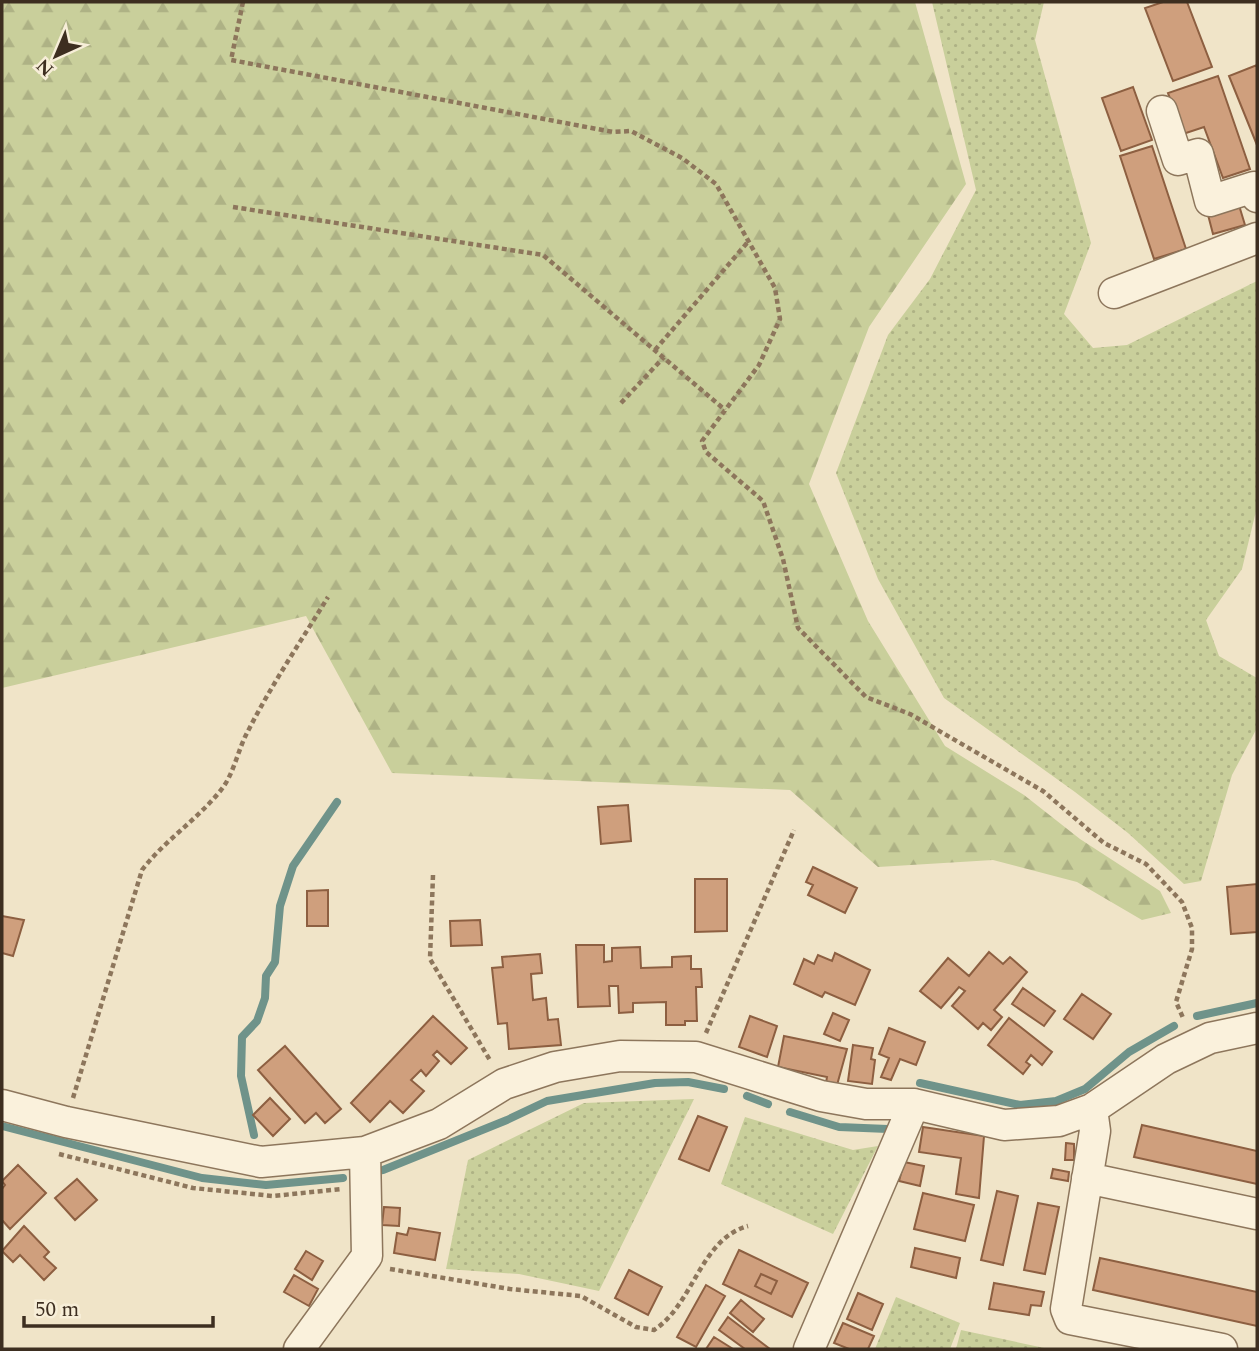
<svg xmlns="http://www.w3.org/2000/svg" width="1259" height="1351" font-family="Spectral,serif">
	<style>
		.green { fill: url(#green-dots) }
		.forest { fill: url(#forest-firs) }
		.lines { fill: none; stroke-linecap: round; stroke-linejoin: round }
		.stream { stroke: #6f938a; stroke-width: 8 }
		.building { fill: #cf9f7d; stroke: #8d5f41; stroke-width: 2 }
		.minor-casing { stroke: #8d765c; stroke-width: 33 }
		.path { stroke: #8d765c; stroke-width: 4.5; stroke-dasharray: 5 3.5; stroke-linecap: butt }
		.minor { stroke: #faf1dc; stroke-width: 30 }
	</style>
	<defs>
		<pattern id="green-dots" width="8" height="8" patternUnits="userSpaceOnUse" patternTransform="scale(1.75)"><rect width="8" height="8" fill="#c9cf9b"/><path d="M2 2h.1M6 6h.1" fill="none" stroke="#aeb285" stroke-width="1.8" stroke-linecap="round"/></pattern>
		<pattern id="forest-firs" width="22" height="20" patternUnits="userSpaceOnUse" patternTransform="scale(1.75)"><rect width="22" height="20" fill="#c9cf9b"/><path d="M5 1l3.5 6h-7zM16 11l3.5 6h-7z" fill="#aeb285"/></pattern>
	</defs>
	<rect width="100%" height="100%" fill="#f0e4c8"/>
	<path class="green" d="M932,2H1044L1035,40L1091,243L1064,314L1093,348L1127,345L1257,281V507L1242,569L1206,620L1219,656L1257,678V728L1232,775L1201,881L1184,884L1128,833L1075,792L944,698L878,579L836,473L888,335L930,279L976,190Z
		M694,1099L599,1291L519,1274L446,1269L468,1160L584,1103Z
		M745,1117L853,1150L878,1146L833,1234L721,1184Z
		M896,1297L960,1323L950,1349H875Z
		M961,1330L1049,1349H956Z"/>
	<path class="forest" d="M2,2H915L966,184L869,327L809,484L868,621L945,746L1024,795L1080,839L1160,891L1171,913L1142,920L1077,882L993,860L878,867L790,790L392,773L306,616L2,688Z"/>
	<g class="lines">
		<path class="stream" d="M1197,1016L1257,1003
			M920,1083L1020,1105L1056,1101L1085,1089L1129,1052L1174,1026
			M747,1096L768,1104
			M790,1112L839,1127L888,1129
			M2,1126L202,1178L266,1185L343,1178
			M254,1135L241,1076L242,1037L257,1021L265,998L266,976L275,962L280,906L293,866L337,802
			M383,1170L507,1120L547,1101L655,1083L688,1082L724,1089"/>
	</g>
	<path class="building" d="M1163,2H1187L1212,67L1173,81L1145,8Z
		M1257,65V145L1229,76Z
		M1218,76L1250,169L1223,178L1204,127L1183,134L1168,93Z
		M1133,87L1152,140L1121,151L1102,98Z
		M1152,146L1186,249L1154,259L1120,156Z
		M1238,202L1245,225L1213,234L1207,211Z
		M628,805L631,841L601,844L598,807Z
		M813,867L857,888L845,913L808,895L813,885L806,882Z
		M695,879H727V931L695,932Z
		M1257,884V932L1231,934L1227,887Z
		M328,890V926H307V891Z
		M2,916L24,920L13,956L2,953Z
		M480,920L482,945L451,946L450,921Z
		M576,945H604V962L612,961V948L640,947L641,968L672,967V957L691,956V969H701L702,987H696L697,1021H685V1025H666V1002L633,1003V1012L619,1013L618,986H609L610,1006L578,1007Z
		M989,952L1003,964L1010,957L1027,972L994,1010L1002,1017L991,1030L983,1023L978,1029L952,1006L965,991L959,987L941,1008L920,991L948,958L969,976Z
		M835,953L870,970L855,1005L825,992L822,997L794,984L804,959L814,964L818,955L832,961Z
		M540,954L542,973L531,974L533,1000L546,998L548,1020L558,1019L561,1045L509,1049L507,1023L498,1024L492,968L503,967L502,957Z
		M1023,988L1055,1011L1044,1026L1012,1004Z
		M1082,994L1111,1014L1093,1039L1064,1019Z
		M833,1013L849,1020L840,1041L824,1034Z
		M433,1016L467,1048L451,1064L437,1051L433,1055L439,1061L426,1076L421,1070L411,1080L424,1091L403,1113L390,1101L370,1122L351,1103Z
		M750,1016L777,1026L767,1057L739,1047Z
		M1009,1018L1052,1052L1042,1065L1031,1055L1026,1062L1030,1065L1023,1074L988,1045Z
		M889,1028L925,1042L916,1065L900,1059L891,1080L881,1077L889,1058L879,1054Z
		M784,1036L847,1049L837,1085L826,1083L827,1077L778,1067Z
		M853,1045L873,1048L871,1059L875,1060L872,1084L848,1081Z
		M285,1046L341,1109L325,1123L316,1113L305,1123L258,1070Z
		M270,1098L290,1119L273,1136L253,1115Z
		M698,1116L727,1127L709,1171L679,1159Z
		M1142,1125L1257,1151V1184L1134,1157Z
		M923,1127L984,1136L979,1198L956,1194L961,1158L919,1152Z
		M1066,1143L1074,1144V1160H1065Z
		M904,1162L924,1166L920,1186L899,1181Z
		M18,1165L46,1193L10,1229L2,1220V1189L5,1185L2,1181Z
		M1053,1169L1069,1172L1068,1181L1051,1178Z
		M77,1179L97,1200L75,1220L55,1198Z
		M997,1191L1018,1196L1003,1265L981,1260Z
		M923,1193L974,1205L965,1241L914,1229Z
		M1038,1203L1059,1207L1045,1274L1024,1270Z
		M384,1207L400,1208L399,1226L382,1225Z
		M24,1226L49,1252L44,1257L56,1268L44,1280L20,1255L13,1262L2,1251Z
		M409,1228L440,1233L435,1260L394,1253L397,1233L407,1235Z
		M915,1248L960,1258L956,1278L911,1267Z
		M739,1250L808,1283L792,1317L723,1284Z
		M306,1251L323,1261L312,1280L295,1269Z
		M1100,1258L1257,1292V1326L1093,1290Z
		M629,1270L662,1287L648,1315L615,1298Z
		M761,1274L777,1281L771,1294L755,1286Z
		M294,1275L318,1289L309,1306L284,1292Z
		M994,1283L1044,1292L1041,1306L1031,1305L1029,1315L989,1309Z
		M706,1285L725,1296L696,1347L677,1337Z
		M858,1293L883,1304L872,1330L847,1319Z
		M741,1300L764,1319L753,1332L730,1313Z
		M728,1317L770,1349H745L719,1330Z
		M843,1323L874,1336L868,1349H849L834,1343Z
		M714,1337L733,1349H706Z"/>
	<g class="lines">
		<g class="minor-casing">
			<path id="minor" d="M1162,111L1178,160L1198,154L1210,201L1254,187L1257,197
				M1114,293L1257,238
				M2,1105L66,1122L261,1162L365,1152L439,1124L504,1084L555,1067L620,1056L696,1057L821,1096L866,1104H914L1004,1125L1059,1121L1092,1109L1166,1059L1210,1038L1257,1028
				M1092,1109L1095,1131L1066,1309L1070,1319L1222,1349
				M1087,1178L1257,1214
				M299,1349L367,1256L365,1152
				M809,1349L914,1104"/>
		</g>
		<path class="path" d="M243,2L231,60L613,132L631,131L682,158L716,184L775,288L780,319L759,365L702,441L706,452L763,501L783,559L798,628L866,697L910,714L1043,791L1104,843L1146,864L1182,902L1192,928V949L1176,1002L1184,1020
			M233,207L543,255L725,410
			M655,350L747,243
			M621,403L664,357
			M433,875L430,959L491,1062
			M706,1033L794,830
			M73,1098L142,870C165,840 197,820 221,790C234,774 238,749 248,731C272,684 301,641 328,597
			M59,1154L193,1188L273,1196L341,1189
			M390,1269L510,1289L581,1296L636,1327L654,1330C694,1304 700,1239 748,1226"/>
		<use href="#minor" class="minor"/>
	</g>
	<rect width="1259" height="1351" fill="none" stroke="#3d2e20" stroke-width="7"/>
	<g transform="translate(56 56) rotate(224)" stroke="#f7eed8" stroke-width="5" paint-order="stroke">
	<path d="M0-5L12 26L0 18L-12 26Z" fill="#3d2e20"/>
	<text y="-10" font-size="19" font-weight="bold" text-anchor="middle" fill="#3d2e20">N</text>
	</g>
	<path d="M24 1316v10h189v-10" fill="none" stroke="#3d2e20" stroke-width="3.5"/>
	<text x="35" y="1316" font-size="21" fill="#3d2e20" stroke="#f7eed8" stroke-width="5" paint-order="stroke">50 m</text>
</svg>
